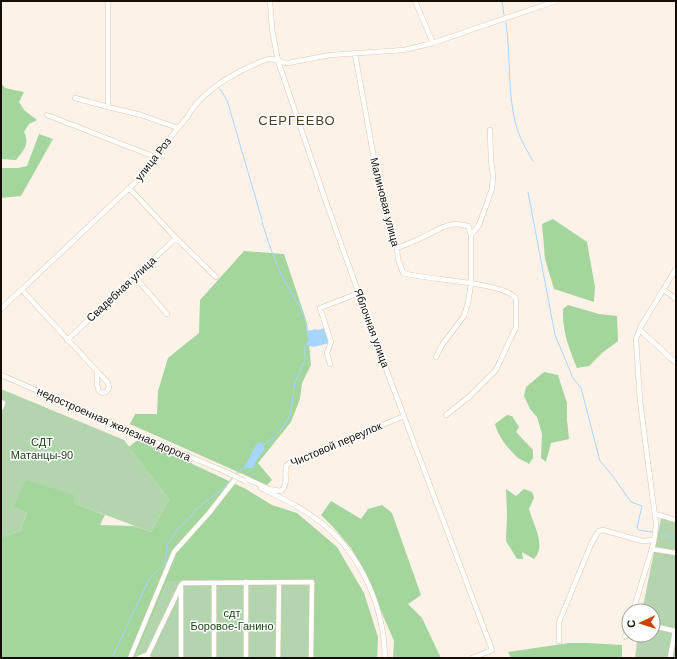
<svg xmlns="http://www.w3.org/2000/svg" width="677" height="659" font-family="Helvetica,sans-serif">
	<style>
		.green { fill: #b2d5ad }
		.forest { fill: #a4d59d }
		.water { fill: #a7d6fd }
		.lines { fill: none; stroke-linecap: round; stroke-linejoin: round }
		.stream { stroke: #a7d6fd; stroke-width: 1 }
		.minor-casing { stroke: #e0c7ab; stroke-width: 5.5 }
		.minor { stroke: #fff; stroke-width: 4.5 }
		.minor-bridge-casing { stroke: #e0c7ab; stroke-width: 5.5; stroke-linecap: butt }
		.minor-bridge { stroke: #fff; stroke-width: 4.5 }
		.labels { text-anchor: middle; stroke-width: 3; stroke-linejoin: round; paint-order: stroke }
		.street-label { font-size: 11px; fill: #150d04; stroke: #fff }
		.park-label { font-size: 11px; fill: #174711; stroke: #fff }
		.quarter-label { font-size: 13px; letter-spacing: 1px; fill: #503c23; stroke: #fff }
	</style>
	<rect width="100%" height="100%" fill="#fcf2e7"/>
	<path class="green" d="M1,389L124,440L169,499L151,532L31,487L22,509L27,513L20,531L1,537Z
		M661,518L676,522V658H635L638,635H653V611H642Z
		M168,581H313L312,658H135Z"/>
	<path class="forest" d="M1,83L5,88L24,92L19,102L24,110L37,120L29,124L24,132C30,144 24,150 16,160L1,159Z
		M39,134L53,139L21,196L1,198V168H18L27,166Z
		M553,219L587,242L595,287L594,302L554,289L545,259L542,224Z
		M244,251L284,254L307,323L311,365L302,383L300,399L291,422L258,463L272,480L267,485L130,424L135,414H157L158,391L168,358L199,333L200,300Z
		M568,305L599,314L617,316L618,341L602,353L589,366L577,368C569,348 562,331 563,309Z
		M544,372L558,375L567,403V420L569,439L551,443L546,462L541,458L542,434L537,417L530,409L524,396L526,387Z
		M507,415L512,416L519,427L516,432L533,450V458L529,464C526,462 522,460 518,458C508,449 498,436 495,424Z
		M139,439L246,489L272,505L297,513L337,547L364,593L378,637L377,658H312L313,581H168L135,658H1V537L20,531L27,513L14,506L26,480L74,495V503L105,515L100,525L134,526L151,532L169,499L129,447Z
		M506,489L516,496L524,489L532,492L534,498L529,509C533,524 547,546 534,559L522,552L523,559H517L506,541L507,515Z
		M331,501L361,519L368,509L382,505L392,513L421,595L408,604L422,618L441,658H393L394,641L361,565L351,548L334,528L321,515Z
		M569,643H588L622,645V658H511L508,652Z"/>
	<path class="water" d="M325,328L329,343L314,347L305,345L308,341L307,331L316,329L317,330Z
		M262,442L265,449L256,461L253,468H245L244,466C250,459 252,450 258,443Z"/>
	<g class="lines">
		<path class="stream" d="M502,1L504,15
			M506,23C511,56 507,92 516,125C519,137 526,149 533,161
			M220,89L227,100L262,220
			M528,192L555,335L573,378L581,388L600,461L612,475L631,502L642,506L637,528L639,530L652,532
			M262,222C268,241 274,260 283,278C292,295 306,312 307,331
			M264,445L278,434L290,416L295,382L305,360V345
			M235,474L245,468
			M659,534L676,538
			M112,658L149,579L165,564L167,545L178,529L191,517L195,510L224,488L233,477"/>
		<g class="minor-casing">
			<path id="minor" d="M108,1V107L141,115L178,128
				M270,1L272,29L278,61L326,202L382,358L492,650L472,658
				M415,1L433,43
				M355,54L377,175L397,248L398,259L403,273C424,280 507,282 516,299V327L496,370L470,396L446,415
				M75,98L108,107
				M47,115L155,157
				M129,188L176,238L216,277
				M471,235L479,225L492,189L493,175L491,161L490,130
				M397,248C405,245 413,242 421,238C438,231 447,220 468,226L471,235V284L468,303L464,316L442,345L436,357
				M135,277L167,314
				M22,290L108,383L109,388L106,392L102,393L99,391L97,385V372
				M664,290L676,299
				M1,309L141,177C155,158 168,139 184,121C190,114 193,106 200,100C219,81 244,68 268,59C275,58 281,63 288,63L330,55L404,50L433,43L556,1
				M640,330L676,363
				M67,340L176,238
				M330,364L327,353L331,342L320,308L359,293
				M1,375L228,473
				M1,402L3,403L1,408
				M261,488C283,499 305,509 324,525C363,557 384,609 385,658
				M655,514L676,520
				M652,549L676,553
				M214,583V658
				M181,588V658
				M633,611L654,542L656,524L640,401L636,339L641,326L676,269
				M653,626L675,631L670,658
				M625,637L629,626
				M559,641V622L592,542L599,531L603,530L642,541L654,540
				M130,658L174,552L209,513L237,477L241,476L269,489L281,491C289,484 284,475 286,466L290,463L404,416
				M139,658L148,654
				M148,658V654L181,585L183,583L312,582L311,658
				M246,658V582
				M278,658L279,583"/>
		</g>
		<use href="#minor" class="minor"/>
		<g class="minor-bridge-casing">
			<path id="minor-bridge" d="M228,473L245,481"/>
		</g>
		<use href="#minor-bridge" class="minor-bridge"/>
	</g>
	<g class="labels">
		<g class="street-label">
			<text transform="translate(153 159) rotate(-52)" y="4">улица Роз</text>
			<text transform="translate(385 202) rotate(76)" y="4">Малиновая улица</text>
			<text transform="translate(121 289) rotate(-43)" y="4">Свадебная улица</text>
			<text transform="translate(372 328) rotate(70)" y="4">Яблочная улица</text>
			<text transform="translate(114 424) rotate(24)" y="4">недостроенная железная дорога</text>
			<text transform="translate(336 444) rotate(-23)" y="4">Чистовой переулок</text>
		</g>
		<g class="park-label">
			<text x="42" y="446">СДТ<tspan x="42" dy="13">Матанцы-90</tspan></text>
			<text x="232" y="617">сдт<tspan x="232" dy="13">Боровое-Ганино</tspan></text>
		</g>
		<g class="quarter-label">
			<text x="297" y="125">СЕРГЕЕВО</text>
		</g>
	</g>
	<rect width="677" height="659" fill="none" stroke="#150d04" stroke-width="4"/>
	<g transform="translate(641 623) rotate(266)"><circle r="19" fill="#ffffff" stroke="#a19e9b"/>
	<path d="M0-3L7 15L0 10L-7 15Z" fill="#c94400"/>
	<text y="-6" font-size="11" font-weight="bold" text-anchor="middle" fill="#150d04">С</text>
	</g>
</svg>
